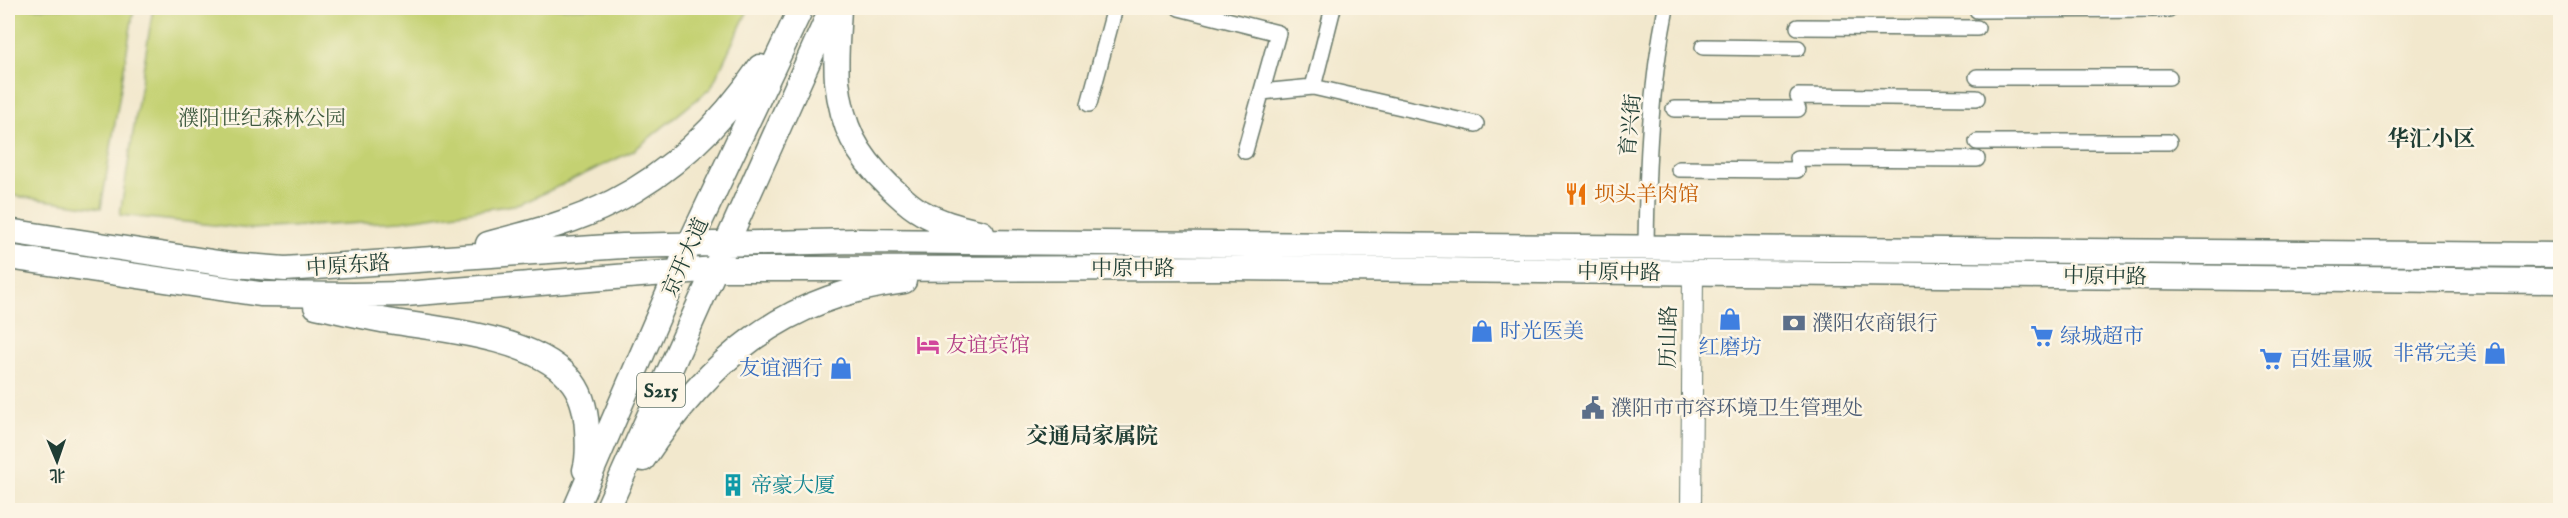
<svg xmlns="http://www.w3.org/2000/svg" width="2568" height="518" font-family="'IM FELL English','Noto Serif SC',serif">
	<style>
		.green { fill: #c4d172; stroke: #728753; stroke-width: 1.5 }
		.lines { fill: none; stroke-linecap: round; stroke-linejoin: round }
		.minor-casing { stroke: #69796a; stroke-width: 18 }
		.tertiary-casing { stroke: #69796a; stroke-width: 22 }
		.primary-casing { stroke: #69796a; stroke-width: 27 }
		.minor { stroke: #fff; stroke-width: 15 }
		.tertiary { stroke: #fff; stroke-width: 20 }
		.primary { stroke: #fff; stroke-width: 24 }
		.labels { text-anchor: middle; stroke-width: 5; stroke-linejoin: round; paint-order: stroke }
		.shield { fill: #fcf5e5; stroke: #617469; stroke-width: 1.5 }
		.shield-label { font-size: 20px; font-weight: bold; fill: #1f3d34 }
		.park-label { font-size: 21px; fill: #405b40; stroke: #fcf5e5 }
		.street-label { font-size: 21px; fill: #1f3d34; stroke: #fcf5e5 }
		.food-label { font-size: 21px; fill: #c56008; stroke: #fcf5e5; text-anchor: start }
		.service-label { font-size: 21px; fill: #4e5e75; stroke: #fcf5e5; text-anchor: start }
		.shop-label { font-size: 21px; fill: #366cbe; stroke: #fcf5e5; text-anchor: start }
		.hotel-label { font-size: 21px; fill: #b23c85; stroke: #fcf5e5; text-anchor: start }
		.culture-label { font-size: 21px; fill: #0d838f; stroke: #fcf5e5; text-anchor: start }
		.neighbourhood-label { font-size: 22px; font-weight: bold; fill: #1f3d34; stroke: #fcf5e5 }
	</style>
	<rect width="100%" height="100%" fill="#fcf5e5"/>
	<filter id="ink" filterUnits="userSpaceOnUse"><feTurbulence type="fractalNoise" baseFrequency=".0167" numOctaves="2"/><feDisplacementMap in="SourceGraphic" scale="12" xChannelSelector="R" yChannelSelector="G"/><feConvolveMatrix kernelMatrix="1 2 1 2 8 2 1 2 1" color-interpolation-filters="sRGB"/></filter>
	<filter id="wash" filterUnits="userSpaceOnUse"><feTurbulence type="fractalNoise" baseFrequency=".008" numOctaves="4" result="noise"/><feDisplacementMap in="SourceGraphic" scale="24" xChannelSelector="R" yChannelSelector="G"/><feGaussianBlur stdDeviation="1.35" result="paint"/><feColorMatrix in="noise" values="0 0 0 0 0 0 0 0 0 0 0 0 0 0 0 0 0 1.4 0 .05"/><feComposite in="paint" operator="in"/></filter>
	<g filter="url(#wash)">
		<rect width="100%" height="100%" fill="#f2e8cd"/>
		<path class="green" d="M8,8H134L101,208L8,195Z
			M153,8H749L711,88L633,151L521,204L401,221L251,229L120,215Z"/>
	</g>
	<g filter="url(#ink)">
		<g class="lines">
			<g class="minor-casing">
				<path id="minor" d="M1179,8L1278,33L1245,151
					M1977,10L2169,9
					M1798,27L1977,28
					M1703,47L1798,48
					M1977,77H2169
					M1313,87L1333,8
					M1262,92L1313,87L1476,124
					M1798,96L1977,98
					M1089,104L1115,8
					M1674,109H1798
					M1977,142H2169
					M1797,158L1977,159
					M1679,169L1797,170
					M1646,246C1647,166 1650,87 1666,8"/>
			</g>
			<g class="tertiary-casing">
				<path id="tertiary" d="M1691,510L1693,272"/>
			</g>
			<g class="primary-casing">
				<path id="primary" d="M839,8C838,32 835,57 837,81C842,127 856,154 889,186C899,195 909,206 921,212C940,223 962,228 982,233
					M8,231L232,265L285,269L623,246L857,241L2560,255
					M488,244C530,233 574,222 613,202C674,171 722,123 760,67
					M8,257L260,294L353,295L405,294L715,269L1234,268L2560,281
					M316,306C340,311 364,317 388,321C440,329 533,337 569,378C582,392 586,410 587,429C588,442 589,457 585,470
					M643,459C709,360 783,296 904,281
					M575,510L690,243L801,8
					M607,510L832,8"/>
			</g>
			<use href="#minor" class="minor"/>
			<use href="#tertiary" class="tertiary"/>
			<use href="#primary" class="primary"/>
		</g>
	</g>
	<defs>
		<g id="restaurant-bare" transform="scale(1.8)"><path d="M-5-6h1v4h1v-4h1v4h1v-4h1v5L-1.5 .5V6h-2V.5L-5-1ZM5-6V6H3V1.5H1.5Q1.5-4 5-6Z" fill="#e8710a" stroke="#fcf5e5" stroke-width="2.5" paint-order="stroke"/></g>
		<g id="shop-bare" transform="scale(1.8)"><path d="M-5-2.5h2.3a2.7 3.5 0 0 1 5.4 0H5L5.5 6h-11ZM-1.5-2.5h3a1.5 2.3 0 0 0-3 0Z" fill="#3f7fe0" stroke="#fcf5e5" stroke-width="2.5" paint-order="stroke"/></g>
		<g id="bank-bare" transform="scale(1.8)"><path d="M-6-4H6V4H-6ZM0-2.3a2.3 2.3 0 1 0 0 4.6a2.3 2.3 0 1 0 0-4.6Z" fill="#5c6f8a" stroke="#fcf5e5" stroke-width="2.5" paint-order="stroke"/></g>
		<g id="supermarket-bare" transform="scale(1.8)"><path d="M-6-5.5h2.5l.6 2H6L4.5 2H-2.5L-4.4-4H-6ZM-1.5 3.2a1.3 1.3 0 1 0 .1 0ZM3 3.2a1.3 1.3 0 1 0 .1 0Z" fill="#3f7fe0" stroke="#fcf5e5" stroke-width="2.5" paint-order="stroke"/></g>
		<g id="hotel-bare" transform="scale(1.8)"><path d="M-6-4.5h1.5V1H6V5H4.5V3h-9V5H-6ZM-4 0a1.8 1.8 0 1 1 3.6 0ZM.5 0V-2.5h3Q6-2.5 6 0Z" fill="#d1479c" stroke="#fcf5e5" stroke-width="2.5" paint-order="stroke"/></g>
		<g id="civic-bare" transform="scale(1.8)"><path d="M-.6-6.5H3V-4.5H.6V-3L4-1V1h2V6H-6V1h2V-1L-.6-3ZM-1.2 2.5V6h2.4V2.5Z" fill="#5c6f8a" stroke="#fcf5e5" stroke-width="2.5" paint-order="stroke"/></g>
		<g id="building-bare" transform="scale(1.8)"><path d="M-4-6H4V6H1V3H-1V6H-4ZM-2.5-4.3h1.7v1.8h-1.7ZM.8-4.3h1.7v1.8H.8ZM-2.5-1h1.7V.8h-1.7ZM.8-1h1.7V.8H.8Z" fill="#0f9aa8" stroke="#fcf5e5" stroke-width="2.5" paint-order="stroke"/></g>
	</defs>
	<g fill-rule="evenodd">
		<use href="#restaurant-bare" x="1576" y="194"/>
		<use href="#shop-bare" x="1730" y="319"/>
		<use href="#bank-bare" x="1794" y="323"/>
		<use href="#shop-bare" x="1482" y="331"/>
		<use href="#supermarket-bare" x="2042" y="336"/>
		<use href="#hotel-bare" x="928" y="345"/>
		<use href="#shop-bare" x="2495" y="353"/>
		<use href="#supermarket-bare" x="2271" y="359"/>
		<use href="#shop-bare" x="841" y="368"/>
		<use href="#civic-bare" x="1593" y="408"/>
		<use href="#building-bare" x="733" y="485"/>
	</g>
	<g class="labels">
		<rect class="shield" x="637" y="373" width="48" height="34" rx="4.5"/>
		<g class="shield-label">
			<text x="661" y="397">S215</text>
		</g>
		<g class="park-label">
			<text x="262" y="125">濮阳世纪森林公园</text>
		</g>
		<g class="street-label">
			<text transform="translate(1630 125) rotate(-85)" y="7">育兴街</text>
			<text transform="translate(685 257) rotate(-66)" y="7">京开大道</text>
			<text transform="translate(348 265) rotate(-4)" y="7">中原东路</text>
			<text x="1133" y="275">中原中路</text>
			<text transform="translate(1619 272) rotate(1)" y="7">中原中路</text>
			<text transform="translate(2105 276) rotate(1)" y="7">中原中路</text>
			<text transform="translate(1668 337) rotate(-89)" y="7">历山路</text>
		</g>
		<g class="food-label">
			<text x="1594" y="201">坝头羊肉馆</text>
		</g>
		<g class="service-label">
			<text x="1812" y="330">濮阳农商银行</text>
			<text x="1611" y="415">濮阳市市容环境卫生管理处</text>
		</g>
		<g class="shop-label">
			<text x="1500" y="338">时光医美</text>
			<text x="2060" y="343">绿城超市</text>
			<text x="1730" y="354" text-anchor="middle">红磨坊</text>
			<text x="2477" y="360" text-anchor="end">非常完美</text>
			<text x="2289" y="366">百姓量贩</text>
			<text x="823" y="375" text-anchor="end">友谊酒行</text>
		</g>
		<g class="hotel-label">
			<text x="946" y="352">友谊宾馆</text>
		</g>
		<g class="culture-label">
			<text x="751" y="492">帝豪大厦</text>
		</g>
		<g class="neighbourhood-label">
			<text x="2431" y="146">华汇小区</text>
			<text x="1092" y="443">交通局家属院</text>
		</g>
	</g>
	<rect width="2568" height="518" fill="none" stroke="#fcf5e5" stroke-width="30"/>
	<g transform="translate(57 461) rotate(178)" stroke="#fcf5e5" stroke-width="4.5" paint-order="stroke">
	<path d="M0-4.5L10 22L0 15L-10 22Z" fill="#1f3d34"/>
	<text y="-9" font-size="16" font-weight="bold" text-anchor="middle" fill="#1f3d34">北</text>
	</g>
</svg>
